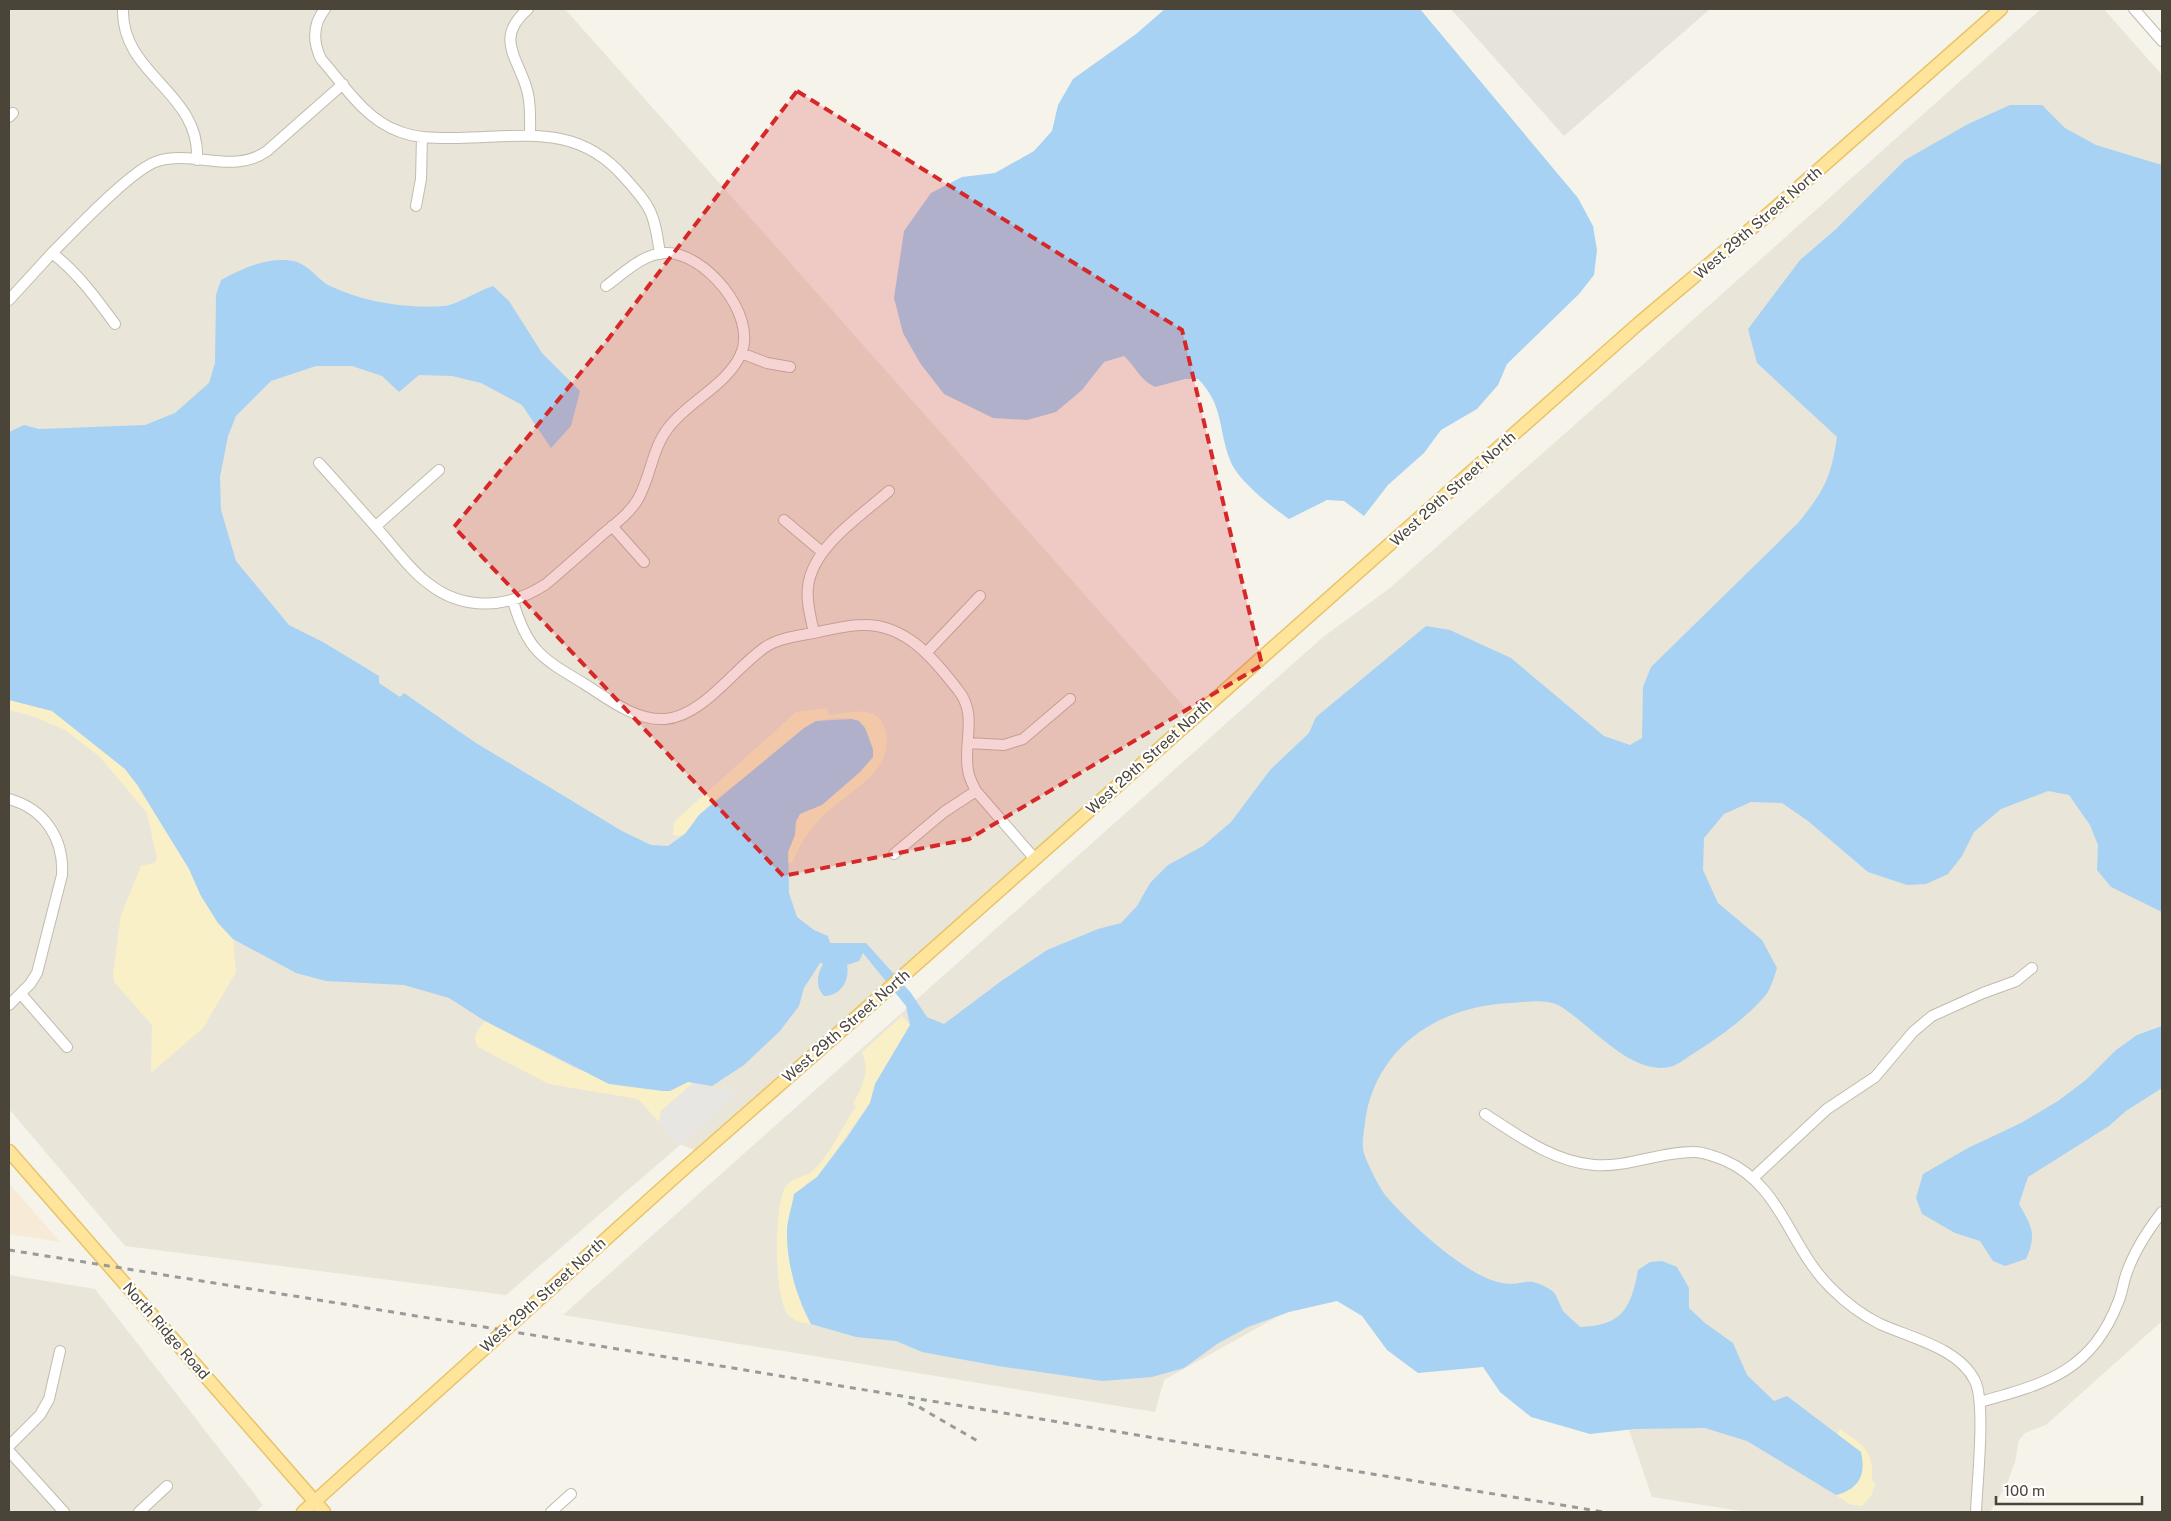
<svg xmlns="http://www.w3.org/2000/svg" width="2171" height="1521" font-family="'Public Sans',sans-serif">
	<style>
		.residential { fill: #eae5d9 }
		.commercial { fill: #f7ead7 }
		.industrial { fill: #e6e2dc }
		.sand { fill: #faf0c8 }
		.parking { fill: #e8e6e3 }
		.water { fill: #a7d2f3 }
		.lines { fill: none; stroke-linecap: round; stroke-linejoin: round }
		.minor-casing { stroke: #c2bbad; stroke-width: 12 }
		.major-casing { stroke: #e7c468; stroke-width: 15 }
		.minor { stroke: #fff; stroke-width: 10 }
		.major { stroke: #ffe59b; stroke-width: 12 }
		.rail { stroke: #9a9a9a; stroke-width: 3; stroke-dasharray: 6 6; stroke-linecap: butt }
		.marked { fill: #d62828; fill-opacity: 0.2; stroke: #d62828; stroke-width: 4; stroke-dasharray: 10 6; stroke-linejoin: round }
		.labels { text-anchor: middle; stroke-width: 4.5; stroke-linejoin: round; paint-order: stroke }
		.street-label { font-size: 15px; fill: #4b4438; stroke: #fff }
	</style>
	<rect width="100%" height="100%" fill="#f6f3eb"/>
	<path class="residential" d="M9,9H565L1194,718L702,1153L677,1143L679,1146L506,1295L125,1246L9,1109Z
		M2041,9H2104L2162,75V1321L2046,1425L2025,1433L2019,1440L2015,1462L2007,1484L1990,1512H1747L1652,1497L1616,1392L1334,1285L1164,1380L1155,1412L563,1315L1323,637L1390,588L1639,368Z
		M9,1275L95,1289L263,1505L255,1512H9Z"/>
	<path class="commercial" d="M9,1183L60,1242L9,1234Z"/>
	<path class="industrial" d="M1451,9H1710L1564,136Z"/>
	<path class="sand" d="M9,700L52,711L125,769L138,786L189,869L201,896L218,923L233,939L236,972L203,1028L151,1073L152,1025L114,982L113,974L121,915L141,866L154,863L157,859L147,813L99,756L65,730L32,716L9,710Z
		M827,708L829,715C848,713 878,703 885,729C897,774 843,793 818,821C806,834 799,847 792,863L787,862C788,852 795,822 800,814L860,772L873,757L859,721C840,715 820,718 804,728C774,761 732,782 700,814C691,823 688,839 673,835L674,822L796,712Z
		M902,1016L910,1025L875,1084L870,1103L817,1177L805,1185L801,1305L811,1324C801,1323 793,1321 787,1313C774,1295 774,1208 785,1188C791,1177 805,1178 814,1170C831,1153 843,1126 856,1106L853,1104C863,1086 870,1072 862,1052Z
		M485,1021L574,1068L640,1088L663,1091L688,1082L693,1083L661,1111L659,1122L638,1099L549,1084L478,1047C471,1036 479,1029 485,1021Z
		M1840,1429C1864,1446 1874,1450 1872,1481L1876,1483L1871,1496L1862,1506L1849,1504L1836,1495L1844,1493L1861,1452L1837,1435Z"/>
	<path class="parking" d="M693,1083L715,1090L726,1086L736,1095L679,1146L659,1122L661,1111Z"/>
	<path class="water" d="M1165,9H1420L1578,198L1593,226L1597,250L1594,275L1579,294L1507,364L1498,385L1477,409L1441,430L1424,453L1388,485L1364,516L1344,501L1327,500L1289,519C1272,507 1237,480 1230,460C1218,429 1224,405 1198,379H1185L1155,387C1139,379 1137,368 1124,356L1104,362L1082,390L1056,412L1027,420L993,418L944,394L920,363L903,333L894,298L904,231L931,193L962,177L995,173L1034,151L1052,131L1058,105L1073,79L1136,34Z
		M2010,105H2042L2065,128L2096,145L2162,165V912L2111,887L2097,870L2098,845L2090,825L2069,795L2048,791L2001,809L1974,832L1962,856L1948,874L1926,884L1907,885L1868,872L1808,821L1782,803L1751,802L1724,814L1704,838L1703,870L1718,903L1762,940L1777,968C1774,977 1771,989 1765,996C1744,1020 1718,1038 1691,1055C1686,1058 1679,1064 1673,1066C1632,1079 1588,1021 1558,1005C1545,999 1525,1002 1511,1003C1442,1006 1380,1043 1366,1115C1365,1124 1362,1140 1363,1149C1364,1158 1380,1189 1386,1196C1409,1223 1467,1277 1502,1283C1525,1287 1525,1274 1551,1290C1558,1295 1559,1305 1564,1312C1569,1317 1575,1322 1580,1327C1622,1326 1631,1308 1638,1270L1650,1262L1662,1261L1677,1267L1689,1288V1308L1705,1323L1733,1343L1747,1375L1774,1401L1787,1396L1861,1452C1866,1474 1860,1489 1836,1495L1747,1441L1705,1428L1635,1429L1590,1434L1531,1417L1500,1392L1483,1367L1418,1373L1387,1350L1362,1316L1337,1301L1289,1312L1248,1327L1217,1344L1184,1368L1152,1377L1102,1381L998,1366L922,1352L896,1341L856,1337L811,1324C796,1296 786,1261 787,1229C788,1218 792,1206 794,1194L817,1177L846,1139L870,1103L875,1084L910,1025L906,1006L863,953L859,961L847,965C850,980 841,996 824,996C815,986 817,975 823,964L820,963L804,988L799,1006L780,1031L744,1065L712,1086L688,1082L670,1091H663L609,1084L485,1021L449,998L404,985L326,981L296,973L233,939L218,923L201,896L189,869L138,786L125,769L52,711L9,700V432L24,425L39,429L145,425L175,413L209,383L215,363L216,295L221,280C243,268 271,255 297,262C309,266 318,279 328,285C363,302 405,309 444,306C454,306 480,290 493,286L509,301L542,353L580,391L571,426L551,448L522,405L481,383L452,376L419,375L399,392L382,376L352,366H316L271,381L236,416L228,436L220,477L221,510L236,561L289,625L323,642L379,676V683L400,697L404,693L476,743L622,831L651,845L668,846L685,834L699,815L804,728L816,721L852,719L859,721L865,728L873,749V757L860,772L822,805L800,814L796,821L795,835L788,852L789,893L797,917L814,930L828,936L830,943H866L911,993L927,1017L944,1024L1000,982L1047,950L1098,929L1121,923L1137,906L1150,883L1168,865L1203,846L1231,822L1270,770L1309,733L1316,717L1426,626L1450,630L1511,658L1604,736L1630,745L1642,738L1643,687L1651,667L1798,523C1824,491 1831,478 1837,437L1757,363L1748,329L1800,260L1835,230L1905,160L1968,124Z
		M2162,1026V1088L2126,1111L2109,1126L2028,1177L2019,1204C2032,1227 2037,1234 2026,1259L2005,1266L1993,1261L1980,1241L1955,1233L1922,1214L1916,1198L1923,1174L1968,1148L2021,1123L2058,1101L2087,1079L2116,1050L2137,1035Z"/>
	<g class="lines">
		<g class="minor-casing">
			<path id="minor" d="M123,9C121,75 201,92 197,160
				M325,9C312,25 313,42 321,59C344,85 365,119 398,131C418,139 438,138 458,138C523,137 577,123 624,177C652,208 654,212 660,254
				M528,9C492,40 521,60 528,94C531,108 530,122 530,136
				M2134,9L2162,41
				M9,117L13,113
				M416,206L421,179L422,137
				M9,300L52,253
				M115,324C96,298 77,272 52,253C73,232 133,168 158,161C194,150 234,175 267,151L343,84
				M741,353L767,363L790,367
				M319,463C340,486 361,510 382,534C397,551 411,571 429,584C465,612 510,608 546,584C565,568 584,551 603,534C615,524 630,513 638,499C651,476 652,448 669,427C689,401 727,385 741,354C758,315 704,251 665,253C642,254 624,273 606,286
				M784,520L822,552
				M376,526L439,470
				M612,526L644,562
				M513,601C527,650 541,658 583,683C607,698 635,721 665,719C703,716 734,669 764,648C780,637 800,636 818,632C833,629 848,625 863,625C906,624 934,659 958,690C978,714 963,743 968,770C969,778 973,785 976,791L1035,859
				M814,633C811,618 806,602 808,587C812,547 861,516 889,491
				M926,653L980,596
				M968,743L1004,745L1023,739L1070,699
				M9,799C45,809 64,839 62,875L37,973L30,984L9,1005
				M894,854L944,812L976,791
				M21,994L67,1047
				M1485,1114C1517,1135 1554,1162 1594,1165C1628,1168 1661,1151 1695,1152C1703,1152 1716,1157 1724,1160C1782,1185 1789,1247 1831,1288C1845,1302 1862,1315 1880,1324C1911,1338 1959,1348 1975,1381C1986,1404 1977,1483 1976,1512
				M1753,1178L1827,1109L1875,1077L1913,1032L1932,1016L1983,993L2016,981L2032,968
				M1980,1402C2048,1383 2092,1371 2119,1300C2122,1292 2123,1285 2125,1278C2132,1255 2148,1230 2162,1212
				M9,1446L40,1415L49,1399L60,1351
				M9,1451L64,1512
				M139,1512L167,1486
				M551,1512L571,1494"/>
		</g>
		<g class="major-casing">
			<path id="major" d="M9,1151L324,1512
				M303,1512L678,1174L860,1014L1638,324L1765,217L2001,9"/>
		</g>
		<use href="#minor" class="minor"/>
		<use href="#major" class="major"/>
		<path class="rail" d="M9,1250C541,1335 1072,1425 1604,1512
			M908,1403L919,1407L981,1443"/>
	</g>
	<path class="marked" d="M797,91L1182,330L1262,665L969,839L783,876L454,527L609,338Z"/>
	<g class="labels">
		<g class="street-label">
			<text transform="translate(1758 223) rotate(-41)" y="5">West 29th Street North</text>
			<text transform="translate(1453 489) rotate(-42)" y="5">West 29th Street North</text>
			<text transform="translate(1149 757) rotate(-42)" y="5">West 29th Street North</text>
			<text transform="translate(846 1026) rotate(-41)" y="5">West 29th Street North</text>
			<text transform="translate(543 1295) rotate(-42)" y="5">West 29th Street North</text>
			<text transform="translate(166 1331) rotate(49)" y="5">North Ridge Road</text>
		</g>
	</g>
	<rect width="2171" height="1521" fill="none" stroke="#4b4438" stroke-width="20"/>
	<path d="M1996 1496v8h146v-8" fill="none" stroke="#4b4438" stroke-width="2.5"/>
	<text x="2004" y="1496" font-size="15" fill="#4b4438" stroke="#ffffff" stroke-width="4" paint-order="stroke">100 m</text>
</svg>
